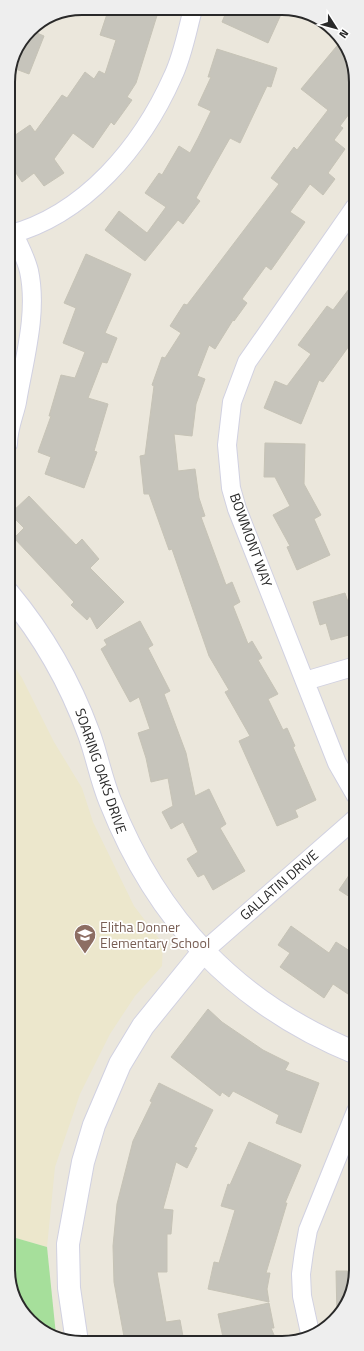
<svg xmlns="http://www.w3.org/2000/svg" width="364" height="1351" font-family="'Titillium Web',sans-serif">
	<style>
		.education { fill: #ece7cc }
		.green { fill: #a6df9b }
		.building { fill: #c6c4bb; stroke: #c6c3b6 }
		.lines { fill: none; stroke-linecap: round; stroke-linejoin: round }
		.street-casing { stroke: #d1d1e1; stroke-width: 20 }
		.secondary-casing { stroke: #d1d1e1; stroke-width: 24 }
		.street { stroke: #fff; stroke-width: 18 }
		.secondary { stroke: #fff; stroke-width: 22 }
		.labels { text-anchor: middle; stroke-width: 3.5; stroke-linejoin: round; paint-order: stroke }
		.street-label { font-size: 14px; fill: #292929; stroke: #fff }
		.education-label { font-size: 14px; fill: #785e54; stroke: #fff; text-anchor: start }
		.rim { fill: none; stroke: #292929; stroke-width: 2 }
	</style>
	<rect width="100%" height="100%" fill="#ebe7dc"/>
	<path class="education" d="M8,657L22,678L54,742L82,788L93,822L134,906L163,944L162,966L135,996L110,1034L80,1094L55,1167L47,1247L9,1236Z"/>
	<path class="green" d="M9,1236L47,1247L56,1335L26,1318L9,1279Z"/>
	<path class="building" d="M109,8L159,9L136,83L127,97L132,100L114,125L111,122L93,148L73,133L54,159L64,173L44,186L34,173L22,182L8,161V140L30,125L35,132L62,95L67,98L85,72L94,79L99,71L105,74L116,40L100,35Z
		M227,10H283L268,43L222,22Z
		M30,30L44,36L29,74L13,68Z
		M341,41L355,72V106L340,126L343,128L334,140L345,149L328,173L335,179L323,195L310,184L290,212L305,222L271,270L266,266L242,299L247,303L234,321L233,320L215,349L209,345L197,376L205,379L196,404L192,436L174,434L178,471L195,469L199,498L205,516L201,517L226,585L232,582L240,602L233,606L248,644L252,641L262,658L258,660L278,694L268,699L283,730L287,728L295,746L293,747L316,800L295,810L298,817L277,826L239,741L250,736L225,692L229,690L209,656L172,549L169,550L149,494H144L140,456L145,455L154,386L152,385L162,357L165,358L181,333L170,326L184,304L187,305L279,184L271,178L294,147L297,150L328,110L301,89Z
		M217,49L277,68L271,87L267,86L240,143L230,138L196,198L200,201L183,224L178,220L145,261L105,230L119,211L147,233L166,207L145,193L159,173L162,175L179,146L190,153L198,138L211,111L198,105L211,77H208Z
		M86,254L131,274L105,333L117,338L107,363L102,362L88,398L108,404L94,451L97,452L84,488L45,474L51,457L38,452L51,416H49L61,375L75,378L85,352L63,343L76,308L64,303Z
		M355,281V351L349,346L323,382L319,380L301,424L264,408L275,381L287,386L311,354L298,345L327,306L333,310Z
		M265,443L305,444L304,484L321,515L314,519L330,555L297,570L287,547L290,546L273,515L290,506L275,477H264Z
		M29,496L76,545L82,539L99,559L90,568L124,602L97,629L90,616L87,620L71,605L74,602L14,538L24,528L10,514Z
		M345,593L356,626V633L331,640L326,623L320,625L313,602Z
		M140,621L153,645L148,648L170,691L164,694L186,753L195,796L209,789L226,824L220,828L245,871L213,890L204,874L198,877L187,859L198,852L183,822L171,829L162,812L173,806L168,778L151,782L146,758L138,733L150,729L139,697L130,702L101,649L107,645L104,640Z
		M356,865V901L339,890Z
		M291,926L329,953L336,942L356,955V982L348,994L333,984L324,998L280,967L290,953L278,945Z
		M208,1009L222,1022L263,1050L289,1063L285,1070L319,1083L301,1133L276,1123L279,1115L233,1091L229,1097L222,1092L220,1096L171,1057Z
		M159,1083L213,1110L194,1147L197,1148L187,1168L176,1162L163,1209L173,1210L171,1234H167V1272H157L166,1322L180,1320L184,1342H125L114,1282L113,1246L117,1204L133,1141L152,1102L150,1101Z
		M249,1142L301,1165L285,1203H287L266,1273H270L267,1289L269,1302L208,1289L214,1262L219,1263L235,1210L221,1206L228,1184L230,1185Z
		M336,1271H356L337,1318Z
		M269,1303L274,1328H271L277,1342H224L218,1314Z"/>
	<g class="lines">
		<g class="street-casing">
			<path id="street" d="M355,207L247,362L232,402L227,445L231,488L237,509L337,763L356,796
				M8,235C85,215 142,146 173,76C183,55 187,31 193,9
				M8,444C8,429 14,416 17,402C24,360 38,313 29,271C26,258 19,246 14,234
				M305,681L356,666
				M203,952L356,818
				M310,1333L302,1296L301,1274L304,1252L308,1230L356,1111"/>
		</g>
		<g class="secondary-casing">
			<path id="secondary" d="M8,593C44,636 70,682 89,734C97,756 101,779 110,801C157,920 236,1004 356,1053
				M77,1342L69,1288L68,1244L83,1162L94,1125L120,1064L143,1026L203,952"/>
		</g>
		<use href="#street" class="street"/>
		<use href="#secondary" class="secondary"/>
	</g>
	<defs>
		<g id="school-pin" transform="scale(1.15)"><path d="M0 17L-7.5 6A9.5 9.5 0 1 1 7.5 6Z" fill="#8d6e63" stroke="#fff"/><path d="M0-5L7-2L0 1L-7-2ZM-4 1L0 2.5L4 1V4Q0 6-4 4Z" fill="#fff"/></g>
	</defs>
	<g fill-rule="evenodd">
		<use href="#school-pin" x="85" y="935"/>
	</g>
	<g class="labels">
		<g class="street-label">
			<text transform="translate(251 540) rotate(70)" y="5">BOWMONT WAY</text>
			<text transform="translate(101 771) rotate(71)" y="5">SOARING OAKS DRIVE</text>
			<text transform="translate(279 885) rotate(-41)" y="5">GALLATIN DRIVE</text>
		</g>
		<g class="education-label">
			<text x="100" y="932">Elitha Donner<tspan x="100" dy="16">Elementary School</tspan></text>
		</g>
	</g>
	<path d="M0 0H364V1351H0ZM82 15H282A67 67 0 0 1 349 82V1269A67 67 0 0 1 282 1336H82A67 67 0 0 1 15 1269V82A67 67 0 0 1 82 15Z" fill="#eee" fill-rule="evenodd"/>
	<path class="rim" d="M82 15H282A67 67 0 0 1 349 82V1269A67 67 0 0 1 282 1336H82A67 67 0 0 1 15 1269V82A67 67 0 0 1 82 15Z"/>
	<g transform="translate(336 28) rotate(126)" stroke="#ffffff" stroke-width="3" paint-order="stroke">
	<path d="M0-3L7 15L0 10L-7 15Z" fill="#292929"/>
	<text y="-6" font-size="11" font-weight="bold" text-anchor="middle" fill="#292929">N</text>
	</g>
</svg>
